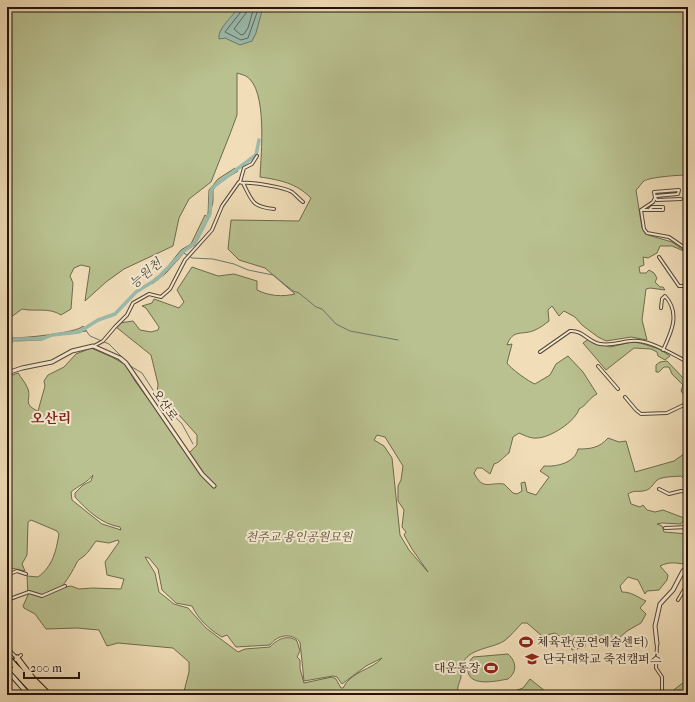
<svg xmlns="http://www.w3.org/2000/svg" width="695" height="702" font-family="'IM FELL French Canon','Noto Serif KR',serif">
	<style>
		.green { fill: #b9c190; stroke: #6e6a4c; fill-rule: evenodd }
		.water { fill: #9bbcae; stroke: #6b786c }
		.lines { fill: none; stroke-linecap: round; stroke-linejoin: round }
		.shore { stroke: #5f685c; stroke-width: 1 }
		.stream { stroke: #6b786c; stroke-width: 1 }
		.river { stroke: #9bbcae; stroke-width: 3.5 }
		.secondary-tunnel { stroke: #c8b596; stroke-width: 3.5; stroke-dasharray: 3.5 2; stroke-linecap: butt }
		.minor-casing { stroke: #564635; stroke-width: 4 }
		.tertiary-casing { stroke: #564635; stroke-width: 5 }
		.secondary-casing { stroke: #231309; stroke-width: 5.5 }
		.trunk-casing { stroke: #231309; stroke-width: 7 }
		.minor { stroke: #f6ead2; stroke-width: 2 }
		.tertiary { stroke: #f6ead2; stroke-width: 3 }
		.secondary { stroke: #f6ead2; stroke-width: 3.5 }
		.trunk { stroke: #f1deb9; stroke-width: 5 }
		.trunk-bridge-casing { stroke: #231309; stroke-width: 7; stroke-linecap: butt }
		.trunk-bridge { stroke: #f1deb9; stroke-width: 5 }
		.labels { text-anchor: middle; stroke-width: 4; stroke-linejoin: round; paint-order: stroke }
		.street-label { font-size: 12px; fill: #231309; stroke: #f6ead2 }
		.park-label { font-size: 12px; font-style: italic; fill: #585038; stroke: #f6ead2 }
		.poi-label { font-size: 12px; fill: #231309; stroke: #f6ead2; text-anchor: start }
		.water-label { font-size: 13px; font-style: italic; fill: #4d4e43; stroke: #f6ead2 }
		.quarter-label { font-size: 14px; font-weight: bold; fill: #7a1f14; stroke: #f6ead2 }
	</style>
	<rect width="100%" height="100%" fill="#f1deb9"/>
	<filter id="stains"><feTurbulence type="fractalNoise" baseFrequency=".005" numOctaves="4"/><feColorMatrix values="0 0 0 0 .2 0 0 0 0 .09 0 0 0 0 .02 0 0 0 .5 -.17"/></filter>
	<radialGradient id="worn" r=".72"><stop offset=".6" stop-color="#630" stop-opacity="0"/><stop offset="1" stop-color="#630" stop-opacity=".3"/></radialGradient>
	<path class="green" d="M7,7H688V175C679,175 650,177 644,181C641,183 639,188 636,190L642,228L648,235L672,242L686,252L672,246H660L657,253L648,258L643,257L644,265L639,267L640,273H646L649,270L654,273L657,278L655,282L660,287H663L665,290L650,288L646,289L642,320L647,340L631,337L606,341L598,337L582,325L575,317L564,311L559,316L552,306L548,310L549,321C545,324 540,328 535,330C523,336 513,328 507,345L512,344L507,363C510,368 529,382 535,384L550,375L556,364L568,356L583,372L597,394C589,398 587,405 579,409C576,421 550,438 537,438C531,439 524,435 519,433L513,437L509,453C503,457 501,462 494,464L490,474L482,468H477L474,473C483,491 489,482 504,484L513,493L517,494L522,491L521,483L525,482L527,492L536,495L549,477L540,471L544,466C556,467 575,463 578,449C591,449 599,448 608,438L619,442L626,441L635,472L674,461L688,451V483L681,476C673,477 661,476 656,481C652,486 650,490 643,491C637,492 634,490 628,494L631,504L640,507L643,505L647,510L655,512L663,510L684,518H688V522L683,521L681,524L662,523L657,524L662,526L664,532L688,534V547L685,549L688,554V565C678,563 670,561 660,566L668,575L667,580L659,590L647,591L645,594L638,580L628,577L620,586L622,592C632,592 637,597 646,601L640,608L646,614L641,623L627,631L618,639L613,645L608,646L597,639L586,643L585,647L572,650L570,644L555,633L542,636L527,623H522C516,629 511,636 504,641C491,649 468,648 462,665C460,669 461,673 461,677C459,685 457,685 458,695H183L189,672V662L173,648L118,643L107,646L99,630L77,628L46,629L35,614L24,608L23,606L28,595L27,576L38,577C53,566 56,551 59,534L57,531L31,520L28,522L27,555L22,564L25,571L11,568L7,572V377L18,373C21,378 25,382 27,387C33,398 21,404 38,411L45,386L44,381L48,375L64,367L76,354L91,348L112,357L126,365L135,381L149,400H150L188,454L197,445V435L179,415L157,396L158,384L151,355L116,327L120,323L133,321L140,330L151,332L158,330L159,327L146,308L142,306L152,303L154,299L179,308L184,302L177,290L192,267L218,276L234,274L257,281V290C269,296 282,297 295,294L265,268L239,260L228,249L231,220L299,221L311,198C296,183 280,180 260,177C261,155 268,89 246,76C244,75 240,74 237,73V115L230,134L211,182L189,199L179,218L173,246L124,269L106,282L85,301L90,267L81,265L74,268L70,276L73,283L71,309L61,315C49,307 35,312 22,309L7,320ZM377,435L385,437L403,466L401,480L398,486V501L404,510L402,527L406,532L404,535L412,549L428,572L409,550L400,535L392,458L384,446L374,440ZM93,475L91,481L83,485L75,493V497C87,510 101,524 120,527L121,530L102,524L72,500L71,492C78,486 88,482 93,475ZM118,540L119,542L105,562L107,575L124,579L121,589L92,588L79,589L71,586L60,588C65,584 74,569 77,562C78,560 82,558 84,556C89,552 92,546 96,541L109,543ZM145,557L149,558L158,569L162,590L176,603L192,606C198,619 210,630 222,637L227,635L236,647L270,645C277,635 291,632 300,642L304,681L333,676L337,677L342,684L366,666L382,658C372,670 351,671 343,688H341L336,679L332,677L304,683L300,669V660L297,657L300,651L297,641C288,634 277,639 270,647L245,649L238,652L206,628L188,608L174,604L159,592L155,573Z
		M235,168L238,171L217,184L213,190V202L210,214V202L208,215L209,190L218,179Z
		M205,215L208,217L195,245L182,252L183,254L166,273L152,284L151,282L165,270L181,250L191,244Z
		M83,326L86,331L69,334L53,335L42,340L14,341L7,344L8,342L18,339H33L12,340L13,338C24,338 77,333 83,326Z
		M589,339L610,347L632,342L640,343L659,349L670,356L665,360L658,356L657,352L651,349L634,348L606,370L583,343Z
		M667,361L686,381L688,380V400L681,391L683,385L672,374L669,367H664L659,372H656V365L660,362Z
		M508,654C517,662 517,672 508,679C497,681 471,687 468,672C467,666 469,661 473,657Z
		M530,679L550,695H517L512,692L523,688Z
		M688,679V695H667Z"/>
	<path class="water" d="M239,7H263L256,33L252,41L240,45L225,38L219,39C217,29 233,16 239,7Z"/>
	<g class="lines">
		<path class="shore" d="M242,7L240,13L225,32L241,40L248,38L259,7
			M247,7L246,13L234,29L241,35L244,34L248,28L254,7"/>
		<path class="stream" d="M182,252L192,258L213,259L234,264L248,270L273,275L293,291L299,293L316,307L322,309L336,324L350,331L398,340
			M7,304L10,308L12,340
			M85,329L90,336L109,344L132,367L142,373L160,401L182,424L193,444"/>
		<path class="river" d="M7,342L18,339H42L52,335L79,332L98,320L115,314L136,292L157,279L184,251L195,243L210,214L211,191L213,187L256,155L259,140"/>
		<path class="secondary-tunnel" d="M678,7L679,26L688,61
			M684,7L688,38"/>
		<g class="minor-casing">
			<path id="minor" d="M240,182L244,168L252,164L257,156
				M243,183C251,182 284,187 292,192C296,195 299,199 303,202
				M655,198L654,192L679,190L678,194L656,196L653,202L641,210H663
				M655,198L657,200L681,199
				M650,209L652,207H663V210
				M641,210L644,229L647,233L669,237L688,250
				M659,257L679,286H683L688,283
				M661,308L662,299L665,296C681,313 671,333 663,350
				M94,346L103,341L115,327L127,315L133,303L149,294L161,297L170,289L185,260L212,230L222,206L239,182L243,183C252,201 252,207 274,209
				M540,352L570,331C583,330 588,342 600,344C612,346 620,342 631,341C650,339 671,354 688,362
				M598,366L618,389
				M625,397L636,410L641,414L667,413L688,403
				M659,489L669,494L681,491L688,492
				M665,528L688,527
				M7,575L17,571L26,574
				M7,600L29,592L42,596L65,586
				M678,600L688,583
				M657,644L656,668L662,677V694
				M7,648L16,657
				M7,667L21,655"/>
		</g>
		<g class="tertiary-casing">
			<path id="tertiary" d="M7,373L22,368L52,362L72,351L93,346L120,358L126,363L202,474L214,486
				M657,644L655,626L660,604L673,590L683,571L688,566"/>
		</g>
		<g class="secondary-casing">
			<path id="secondary" d="M7,670L29,695"/>
		</g>
		<g class="trunk-casing">
			<path id="trunk" d="M17,658L33,679L49,695
				M15,666L44,695
				M12,668L37,695"/>
		</g>
		<use href="#minor" class="minor"/>
		<use href="#tertiary" class="tertiary"/>
		<use href="#secondary" class="secondary"/>
		<use href="#trunk" class="trunk"/>
		<g class="trunk-bridge-casing">
			<path id="trunk-bridge" d="M10,660L15,666"/>
		</g>
		<use href="#trunk-bridge" class="trunk-bridge"/>
	</g>
	<defs>
		<g id="stadium-bare" transform="scale(1.08)"><path d="M0-5a6.5 5 0 1 0 0 10a6.5 5 0 1 0 0-10ZM-3.5-1.8h7v3.6h-7Z" fill="#8f2418" stroke="#f6ead2" stroke-width="2.5" paint-order="stroke"/></g>
		<g id="university-bare" transform="scale(1.08)"><path d="M0-5L7-2L0 1L-7-2ZM-4 1L0 2.5L4 1V4Q0 6-4 4Z" fill="#8f2418" stroke="#f6ead2" stroke-width="2.5" paint-order="stroke"/></g>
	</defs>
	<g fill-rule="evenodd">
		<use href="#stadium-bare" x="526" y="642"/>
		<use href="#university-bare" x="532" y="659"/>
		<use href="#stadium-bare" x="491" y="668"/>
	</g>
	<g class="labels">
		<g class="street-label">
			<text transform="translate(165 405) rotate(55)" y="4">오산로</text>
		</g>
		<g class="park-label">
			<text x="299" y="541">천주교 용인공원묘원</text>
		</g>
		<g class="poi-label">
			<text x="537" y="646">체육관(공연예술센터)</text>
			<text x="543" y="663">단국대학교 죽전캠퍼스</text>
			<text x="480" y="672" text-anchor="end">대운동장</text>
		</g>
		<g class="water-label">
			<text transform="translate(145 273) rotate(-40)" y="5">능원천</text>
		</g>
		<g class="quarter-label">
			<text x="51" y="423">오산리</text>
		</g>
	</g>
	<rect width="695" height="702" fill="none" stroke="#f1deb9" stroke-width="24"/>
	<rect x="8" y="8" width="679" height="686" fill="none" stroke="#231309" stroke-width="2"/>
	<rect x="12" y="12" width="671" height="678" fill="none" stroke="#231309"/>
	<path d="M24 672v6h55v-6" fill="none" stroke="#231309" stroke-width="2"/>
	<text x="30" y="672" font-size="12" fill="#231309" stroke="#f6ead2" stroke-width="3" paint-order="stroke">200 m</text>
	<rect width="100%" height="100%" filter="url(#stains)"/>
	<rect width="100%" height="100%" fill="url(#worn)"/>
</svg>
